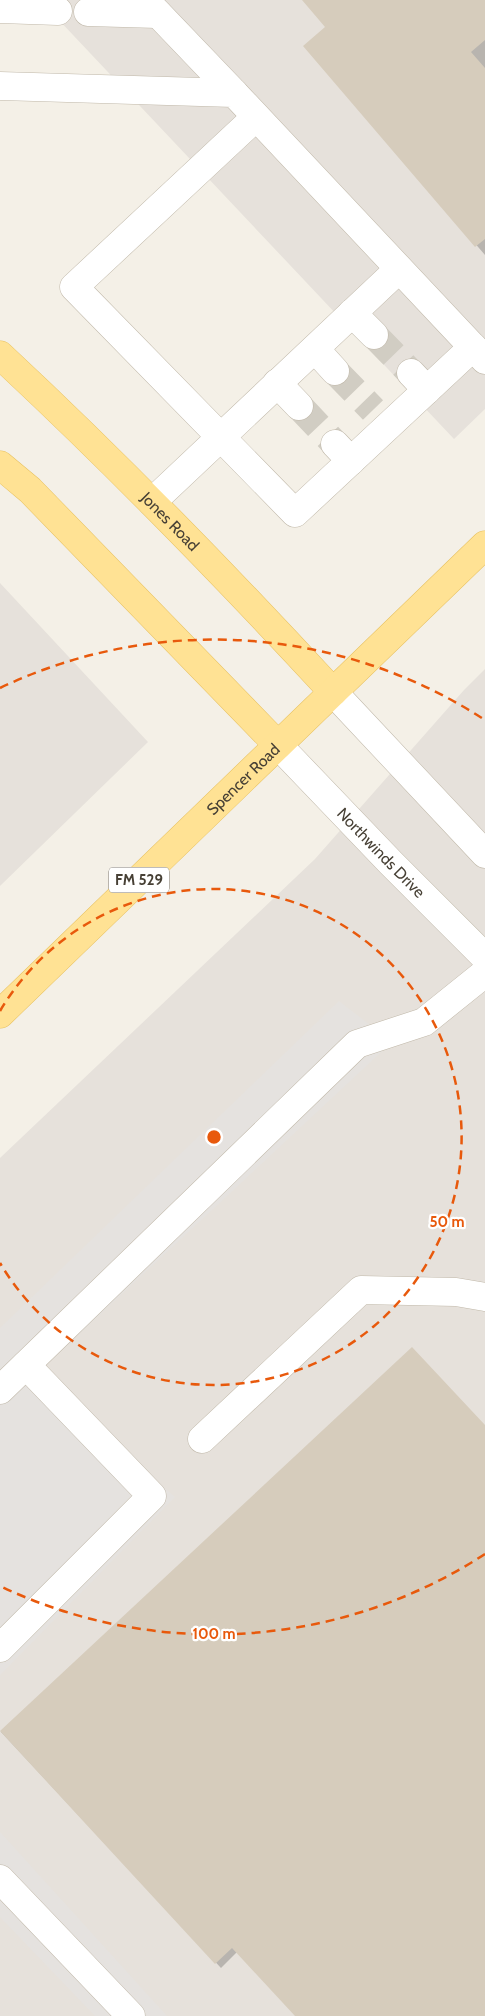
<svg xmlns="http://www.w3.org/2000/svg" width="485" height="2016" font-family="Cabin,sans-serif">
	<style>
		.industrial { fill: #e6e1db }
		.parking { fill: #e5e2df }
		.shadow { fill: #0003 }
		.building { fill: #d6ccbc }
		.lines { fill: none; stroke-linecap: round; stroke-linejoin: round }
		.minor-tunnel { stroke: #d1cdc3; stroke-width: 28; stroke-dasharray: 28 14; stroke-linecap: butt }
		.minor-casing { stroke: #c0b8a9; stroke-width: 29 }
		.major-casing { stroke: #e7c161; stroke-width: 29 }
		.minor { stroke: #fff; stroke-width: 28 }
		.major { stroke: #ffe294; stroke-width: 28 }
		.ring { fill: none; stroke: #e8590c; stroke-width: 2.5; stroke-dasharray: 9 6 }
		.labels { text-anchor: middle; stroke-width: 4.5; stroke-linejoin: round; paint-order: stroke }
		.shield { fill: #fff; stroke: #7e7972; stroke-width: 1 }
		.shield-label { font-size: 15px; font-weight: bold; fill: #474035 }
		.street-label { font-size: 16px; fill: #474035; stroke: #fff }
		.centre { fill: #e8590c; stroke: #fff; stroke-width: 2.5 }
		.ring-label { font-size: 15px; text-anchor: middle; font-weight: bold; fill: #e8590c; stroke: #fff; stroke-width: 4.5; stroke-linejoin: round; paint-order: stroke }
	</style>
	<rect width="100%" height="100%" fill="#f4f0e7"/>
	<path class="industrial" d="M40,0H485V409L454,439Z
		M0,583L148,742L0,886Z
		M485,669V2016H0V1158L315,859L464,690Z"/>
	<path class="parking" d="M339,1001L392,1042L34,1376L175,1497L0,1675V1328Z
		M0,1832L167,2016H95L0,1917Z"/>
	<path class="shadow" d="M304,0H485V255L305,46L327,27Z
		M412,1349L485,1427V2016H297L237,1952L221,1968L1,1732Z"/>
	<path class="building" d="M302,0H485V40L471,52L485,68V239L475,247L303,46L325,27Z
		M412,1347L485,1425V2016H295L232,1948L215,1964L0,1731Z"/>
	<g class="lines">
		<path class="minor-tunnel" d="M374,335L411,373
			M335,371L373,410
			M299,406L335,444"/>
		<g class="minor-casing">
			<g id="minor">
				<path d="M145,0L234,93"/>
				<path d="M0,9L58,11"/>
				<path d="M88,12L158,14"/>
				<path d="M0,86L234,93L485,360"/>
				<path d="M256,117L74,287L295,513L473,347"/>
				<path d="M352,313L374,335"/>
				<path d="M315,349L335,371"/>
				<path d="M411,373L427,390"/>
				<path d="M277,383L299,406"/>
				<path d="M335,444L351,461"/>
				<path d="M152,502L399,269"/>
				<path d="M333,692L485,854"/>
				<path id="s1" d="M278,745L391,863L485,957"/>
				<path d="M0,1390L357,1044L424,1022L485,973"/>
				<path d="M202,1439L361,1290L456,1292L485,1297"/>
				<path d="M0,1648L152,1496L26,1365"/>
				<path d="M0,1879L131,2016"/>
			</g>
		</g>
		<g class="major-casing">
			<g id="major">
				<path id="s2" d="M0,355C116,463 226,576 333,692"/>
				<path d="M0,465L30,490L278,745"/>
				<path id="s3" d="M0,1014L485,545"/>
			</g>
		</g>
		<use href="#minor" class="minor"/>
		<use href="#major" class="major"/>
	</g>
	<g class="ring">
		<path d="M0 1011A248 248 0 1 1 0 1263"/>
		<path d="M485 1554A497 497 0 0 1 0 1586M0 688A497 497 0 0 1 485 720"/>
	</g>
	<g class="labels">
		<rect class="shield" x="109" y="867.5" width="60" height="25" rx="4"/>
		<g class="shield-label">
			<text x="139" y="885">FM 529</text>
		</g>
		<g class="street-label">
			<text dy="6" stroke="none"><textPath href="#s2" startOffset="238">Jones Road</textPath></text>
			<text dy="6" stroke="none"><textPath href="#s3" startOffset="338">Spencer Road</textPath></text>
			<text dy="6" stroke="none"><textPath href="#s1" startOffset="149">Northwinds Drive</textPath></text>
		</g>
	</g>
	<circle cx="214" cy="1137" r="8" class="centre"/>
	<g class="ring-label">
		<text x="447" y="1227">50 m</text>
		<text x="214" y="1639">100 m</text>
	</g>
</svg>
